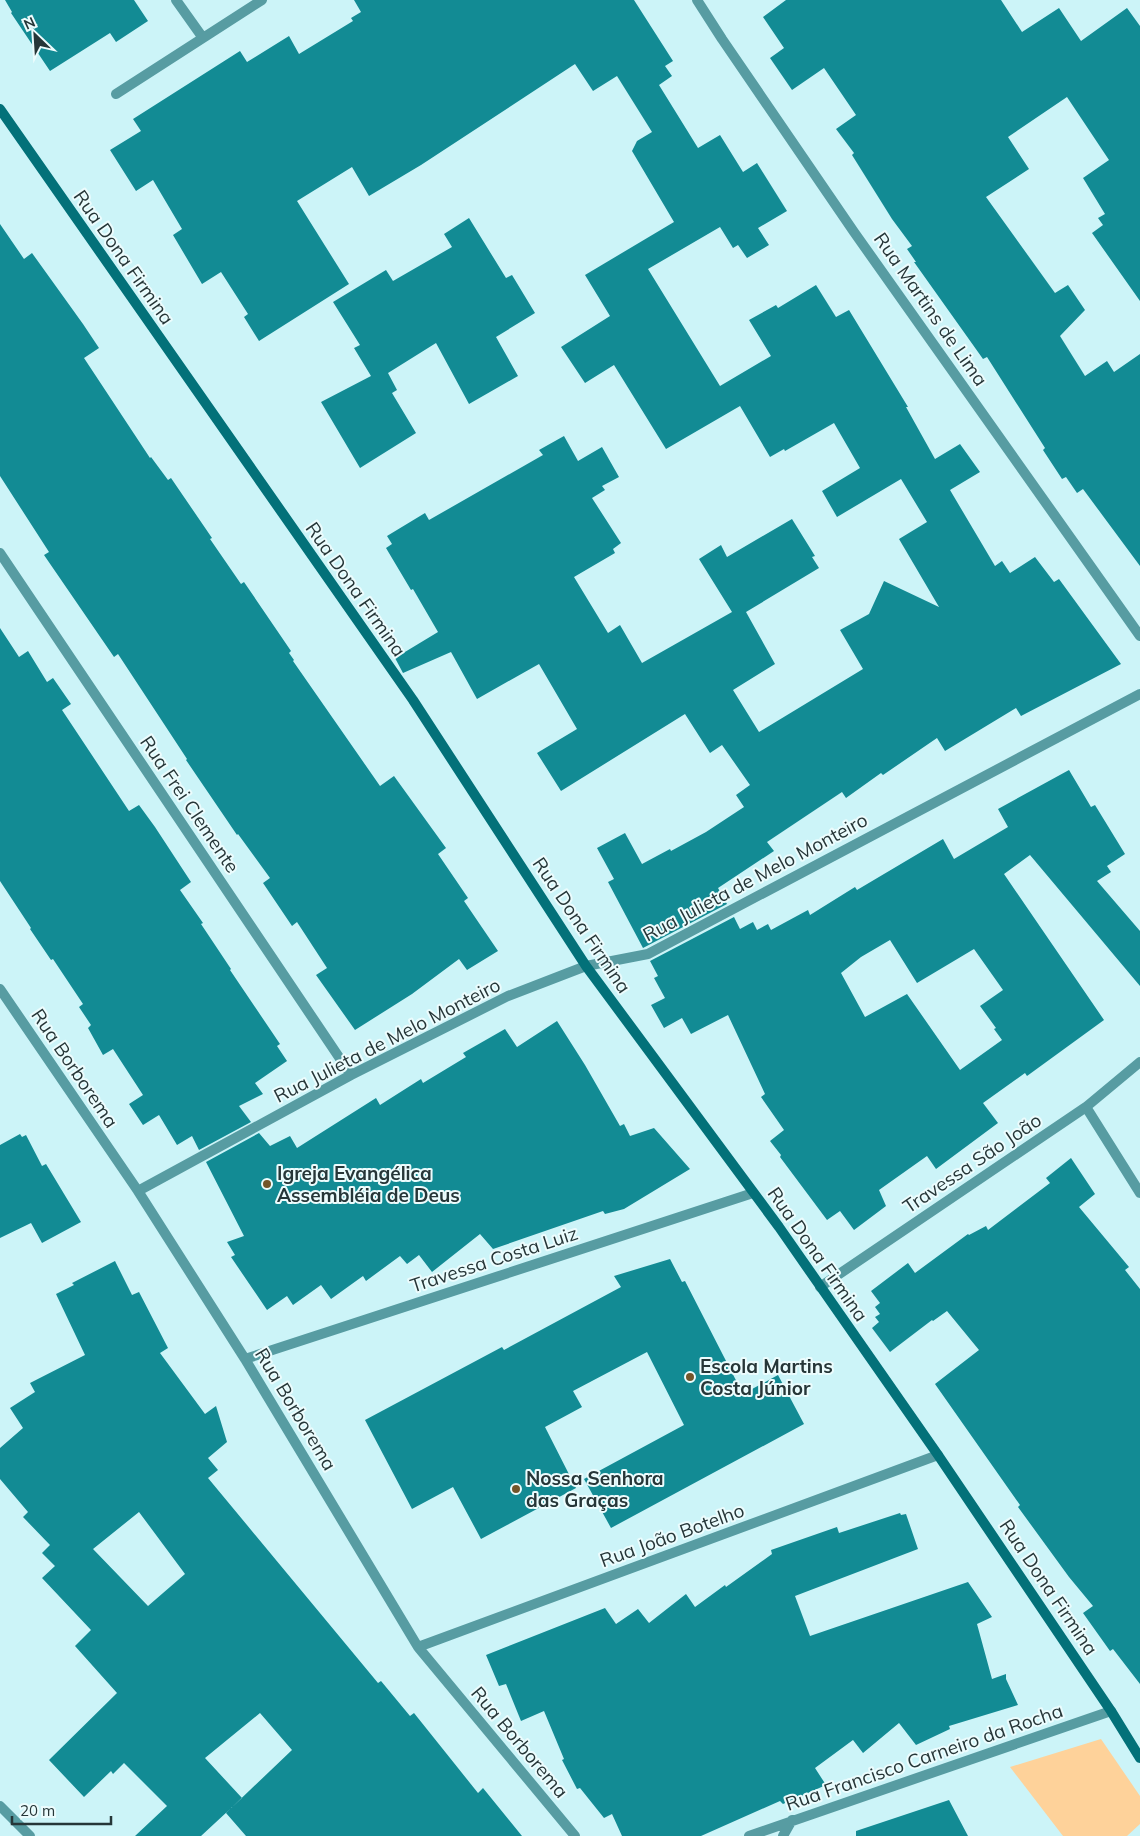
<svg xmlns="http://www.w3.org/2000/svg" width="1140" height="1836" font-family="Mulish,sans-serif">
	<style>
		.green { fill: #fed29a }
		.building { fill: #128b94; fill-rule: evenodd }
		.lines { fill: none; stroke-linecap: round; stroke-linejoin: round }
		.street { stroke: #579ca2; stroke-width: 10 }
		.secondary { stroke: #037179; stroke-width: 10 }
		.poi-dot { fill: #73552a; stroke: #ecfcfd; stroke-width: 2 }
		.labels { text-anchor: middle; stroke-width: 4; stroke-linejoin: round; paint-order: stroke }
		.street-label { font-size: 19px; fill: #263638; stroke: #ecfcfd }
		.poi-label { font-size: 19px; font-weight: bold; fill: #263638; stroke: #ecfcfd; text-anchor: start }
	</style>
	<rect width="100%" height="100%" fill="#ccf4f8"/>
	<path class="green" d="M1101,1739L1140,1796V1824L1127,1836H1063L1010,1767Z"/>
	<path class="building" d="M5,0H134L148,21L116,42L110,33L50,71L11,13L12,12Z
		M354,0H634L673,61L665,66L672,76L659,85L698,148L720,135L743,172L757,163L787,211L758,228L769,245L747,258L738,245L733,248L720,227L648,269L720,386L771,356L749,320L776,305L778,308L816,285L836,317L849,310L908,407H906L935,459L960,444L980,472L950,490L995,566L1002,561L1010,573L1035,557L1054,582L1059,579L1121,664L1021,716L1016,708L945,751L937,738L883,775L881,773L846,798L842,792L767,842L774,851L718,888L727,904L643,948L608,882L614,879L597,848L625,833L642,864L670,849L671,851L706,832L744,807L736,795L750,785L722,745L710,753L685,714L561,791L537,753L577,729L539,664L477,699L451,652L403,673L395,658L438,632L413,589L411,590L386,548L392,544L387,536L425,513L429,520L543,455L539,450L564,436L578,461L602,447L619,477L602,486L605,490L592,498L621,543L613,549L615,553L574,577L608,633L620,625L642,663L732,612L699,559L721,545L727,557L792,519L815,556L812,557L819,568L746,612L775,664L733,690L759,732L863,669L840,630L869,614L884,581L939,607L899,539L927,522L901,479L837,517L822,491L860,468L834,423L785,451L784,449L770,457L740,406L666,449L614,365L585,383L561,347L610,316L585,275L674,222L632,151L637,141L652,132L617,76L593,91L575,64L421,165L369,196L352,167L297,201L349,284L259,341L244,317L248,314L221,272L202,284L173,235L182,229L153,180L136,191L110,150L141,131L133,119L240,51L247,62L289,36L299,54L353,21L351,18L361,12Z
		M786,0H1001L1022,32L1059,8L1081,41L1127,8L1140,26V301L1092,233L1103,225L1098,218L1105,214L1083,178L1109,160L1067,97L1008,137L1029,169L986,197L1055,293L1068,285L1085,310L1060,336L1085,376L1107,361L1114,372L1140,354V566L1083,489L1077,493L1066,477L1062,479L1043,450L1045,448L987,357L983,359L914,262H916L907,249L912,246L892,219L852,155L854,153L836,129L856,115L824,68L792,90L770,58L784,48L763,17Z
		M469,218L506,278L512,275L535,313L496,337L518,376L469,404L436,343L388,373L397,390L392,393L416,433L360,468L321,402L371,376L354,348L360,345L333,302L386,270L393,281L452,247L444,234Z
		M0,224L24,259L32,253L83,324L99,348L84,358L150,458L151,457L168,480L171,478L212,538L210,539L241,584L244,582L291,651L289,653L294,660L293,661L380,786L394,776L446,848L438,854L468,898L464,901L498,951L467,970L459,959L412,994L355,1030L316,975L327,968L297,922L292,926L263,883L270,878L238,834L237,835L186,760L187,759L118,654L114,657L44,555L49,552L0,476Z
		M0,628L19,657L28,651L47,682L53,678L71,704L62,710L129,811L139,805L155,827L191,882L180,890L203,923L201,924L231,969L230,970L280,1044L277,1046L287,1061L255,1083L263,1094L239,1106L251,1122L199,1150L192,1136L177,1145L159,1115L143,1125L129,1104L143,1095L113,1049L103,1055L88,1028L91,1025L79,1007L83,1004L53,959L51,960L30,929L31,928L0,881Z
		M1069,770L1091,807L1095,805L1125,854L1107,866L1111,872L1097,881L1140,931V986L1030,855L1004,874L1104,1020L1027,1076L1025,1073L983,1103L998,1123L936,1169L927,1156L879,1190L886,1206L854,1230L840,1211L827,1220L780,1157L781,1155L770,1141L784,1130L761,1097L765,1094L728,1015L691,1034L682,1018L664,1028L651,1005L665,998L654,978L658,976L650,961L734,917L740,929L753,922L757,930L768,924L771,930L808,910L810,915L855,887L857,890L943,839L954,859L1008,827L998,809ZM890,940L917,983L974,949L1003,990L980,1006L996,1028L994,1029L1002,1040L960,1070L907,994L865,1017L841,973L861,957Z
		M557,1021L585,1065L620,1126L624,1124L630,1136L654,1128L690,1169L624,1209L605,1214L603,1211L493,1249L480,1234L432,1272L419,1255L407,1264L400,1256L366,1281L363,1276L331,1299L321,1285L293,1305L287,1296L267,1310L231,1257L235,1255L227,1242L244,1236L206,1162L259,1133L270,1146L290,1136L297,1148L376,1098L380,1105L421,1079L423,1083L466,1057L463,1053L505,1029L517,1047Z
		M20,1134L22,1137L26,1135L42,1166L46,1164L81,1222L42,1243L31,1223L0,1238V1145Z
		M1071,1158L1095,1194L1079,1207L1129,1267L1125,1270L1140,1289V1684L1113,1649L1110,1651L1083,1613L1093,1606L1069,1577L1018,1507L1020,1505L935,1384L979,1350L947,1311L933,1321L932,1320L890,1352L872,1328L879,1322L875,1317L880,1314L875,1307L880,1303L871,1291L908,1263L915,1273L968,1234L969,1235L986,1226L988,1230L1050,1183L1046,1178Z
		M670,1259L682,1282L685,1281L743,1394L778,1375L804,1424L611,1528L584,1479L684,1425L647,1352L573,1391L582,1407L545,1427L576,1488L481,1539L453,1487L412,1509L365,1420L502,1347L504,1350L621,1287L614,1276Z
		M115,1261L132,1295L139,1292L168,1348L160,1353L205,1414L216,1406L227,1442L208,1458L218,1470L208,1478L378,1683L381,1681L410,1716L414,1713L478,1793L483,1788L522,1836H246L226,1813L292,1750L260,1713L205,1758L242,1798L201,1836H135L167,1806L124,1763L113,1774L111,1771L84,1797L49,1760L117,1693L75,1646L91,1630L42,1578L55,1566L42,1553L50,1545L23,1517L28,1512L0,1479V1448L23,1428L10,1408L35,1392L30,1383L85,1355L56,1294L74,1285L72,1283ZM139,1512L185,1574L148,1606L93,1549Z
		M900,1513L901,1515L906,1514L918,1549L795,1596L810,1636L968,1582L992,1617L977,1624L992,1679L1006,1674V1679L1018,1705L949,1726L950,1729L916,1745L899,1723L863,1753L853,1740L815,1768L826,1785L783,1804L780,1801L701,1836H622L612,1814L604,1818L580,1788L577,1789L562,1760L564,1759L544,1711L521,1721L506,1684L499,1686L486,1655L605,1608L616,1624L638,1609L649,1623L686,1594L695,1607L725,1585L726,1587L772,1554L771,1550L837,1527L839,1533Z
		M949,1800L968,1836H856V1831Z"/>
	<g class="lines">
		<path class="street" d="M176,0L203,38
			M697,0L722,39L854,232L1140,636
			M116,94L262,0
			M0,553L351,1075
			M0,989L138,1191L245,1359L418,1647L575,1836
			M1086,1107L1140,1193
			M138,1191L351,1075L508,996L586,966L648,954L1140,694
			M820,1287L1086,1107L1140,1062
			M245,1359L753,1193
			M418,1647L938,1455
			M0,1806L30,1836
			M749,1836L1111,1711
			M783,1836L792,1820"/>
		<path class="secondary" d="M0,109L413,700L586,966L779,1227L938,1455L1111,1711L1140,1758"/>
	</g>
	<g class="poi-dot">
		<circle cx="267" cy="1184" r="5"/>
		<circle cx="690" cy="1377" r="5"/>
		<circle cx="516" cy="1489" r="5"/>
	</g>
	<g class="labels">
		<g class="street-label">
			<text transform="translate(124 257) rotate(55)" y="7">Rua Dona Firmina</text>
			<text transform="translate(931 309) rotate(55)" y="7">Rua Martins de Lima</text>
			<text transform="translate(356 589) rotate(55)" y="7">Rua Dona Firmina</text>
			<text transform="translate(190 804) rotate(56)" y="7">Rua Frei Clemente</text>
			<text transform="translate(755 877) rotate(-28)" y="7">Rua Julieta de Melo Monteiro</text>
			<text transform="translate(582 925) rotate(56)" y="7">Rua Dona Firmina</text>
			<text transform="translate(387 1040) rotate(-27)" y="7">Rua Julieta de Melo Monteiro</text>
			<text transform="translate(75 1068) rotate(56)" y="7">Rua Borborema</text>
			<text transform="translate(972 1163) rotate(-34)" y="7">Travessa São João</text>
			<text transform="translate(818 1254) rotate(55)" y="7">Rua Dona Firmina</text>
			<text transform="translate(494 1259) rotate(-18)" y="7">Travessa Costa Luiz</text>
			<text transform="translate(296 1409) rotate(59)" y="7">Rua Borborema</text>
			<text transform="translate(672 1535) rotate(-20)" y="7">Rua João Botelho</text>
			<text transform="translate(1049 1587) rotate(56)" y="7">Rua Dona Firmina</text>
			<text transform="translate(520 1742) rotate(50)" y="7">Rua Borborema</text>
			<text transform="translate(924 1757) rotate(-19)" y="7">Rua Francisco Carneiro da Rocha</text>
		</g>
		<g class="poi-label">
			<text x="277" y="1180">Igreja Evangélica<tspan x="277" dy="22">Assembléia de Deus</tspan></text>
			<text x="700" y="1373">Escola Martins<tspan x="700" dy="22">Costa Júnior</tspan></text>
			<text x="526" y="1485">Nossa Senhora<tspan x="526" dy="22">das Graças</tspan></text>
		</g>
	</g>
	<g transform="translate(35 35) rotate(335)" stroke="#ecfcfd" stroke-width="4" paint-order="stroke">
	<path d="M0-4L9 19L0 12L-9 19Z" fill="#263638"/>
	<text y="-8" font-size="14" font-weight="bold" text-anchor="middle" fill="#263638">N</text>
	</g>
	<path d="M12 1816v8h99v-8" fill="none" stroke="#263638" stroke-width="2.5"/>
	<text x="20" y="1816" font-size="15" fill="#263638" stroke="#ecfcfd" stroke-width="4" paint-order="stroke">20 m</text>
</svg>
